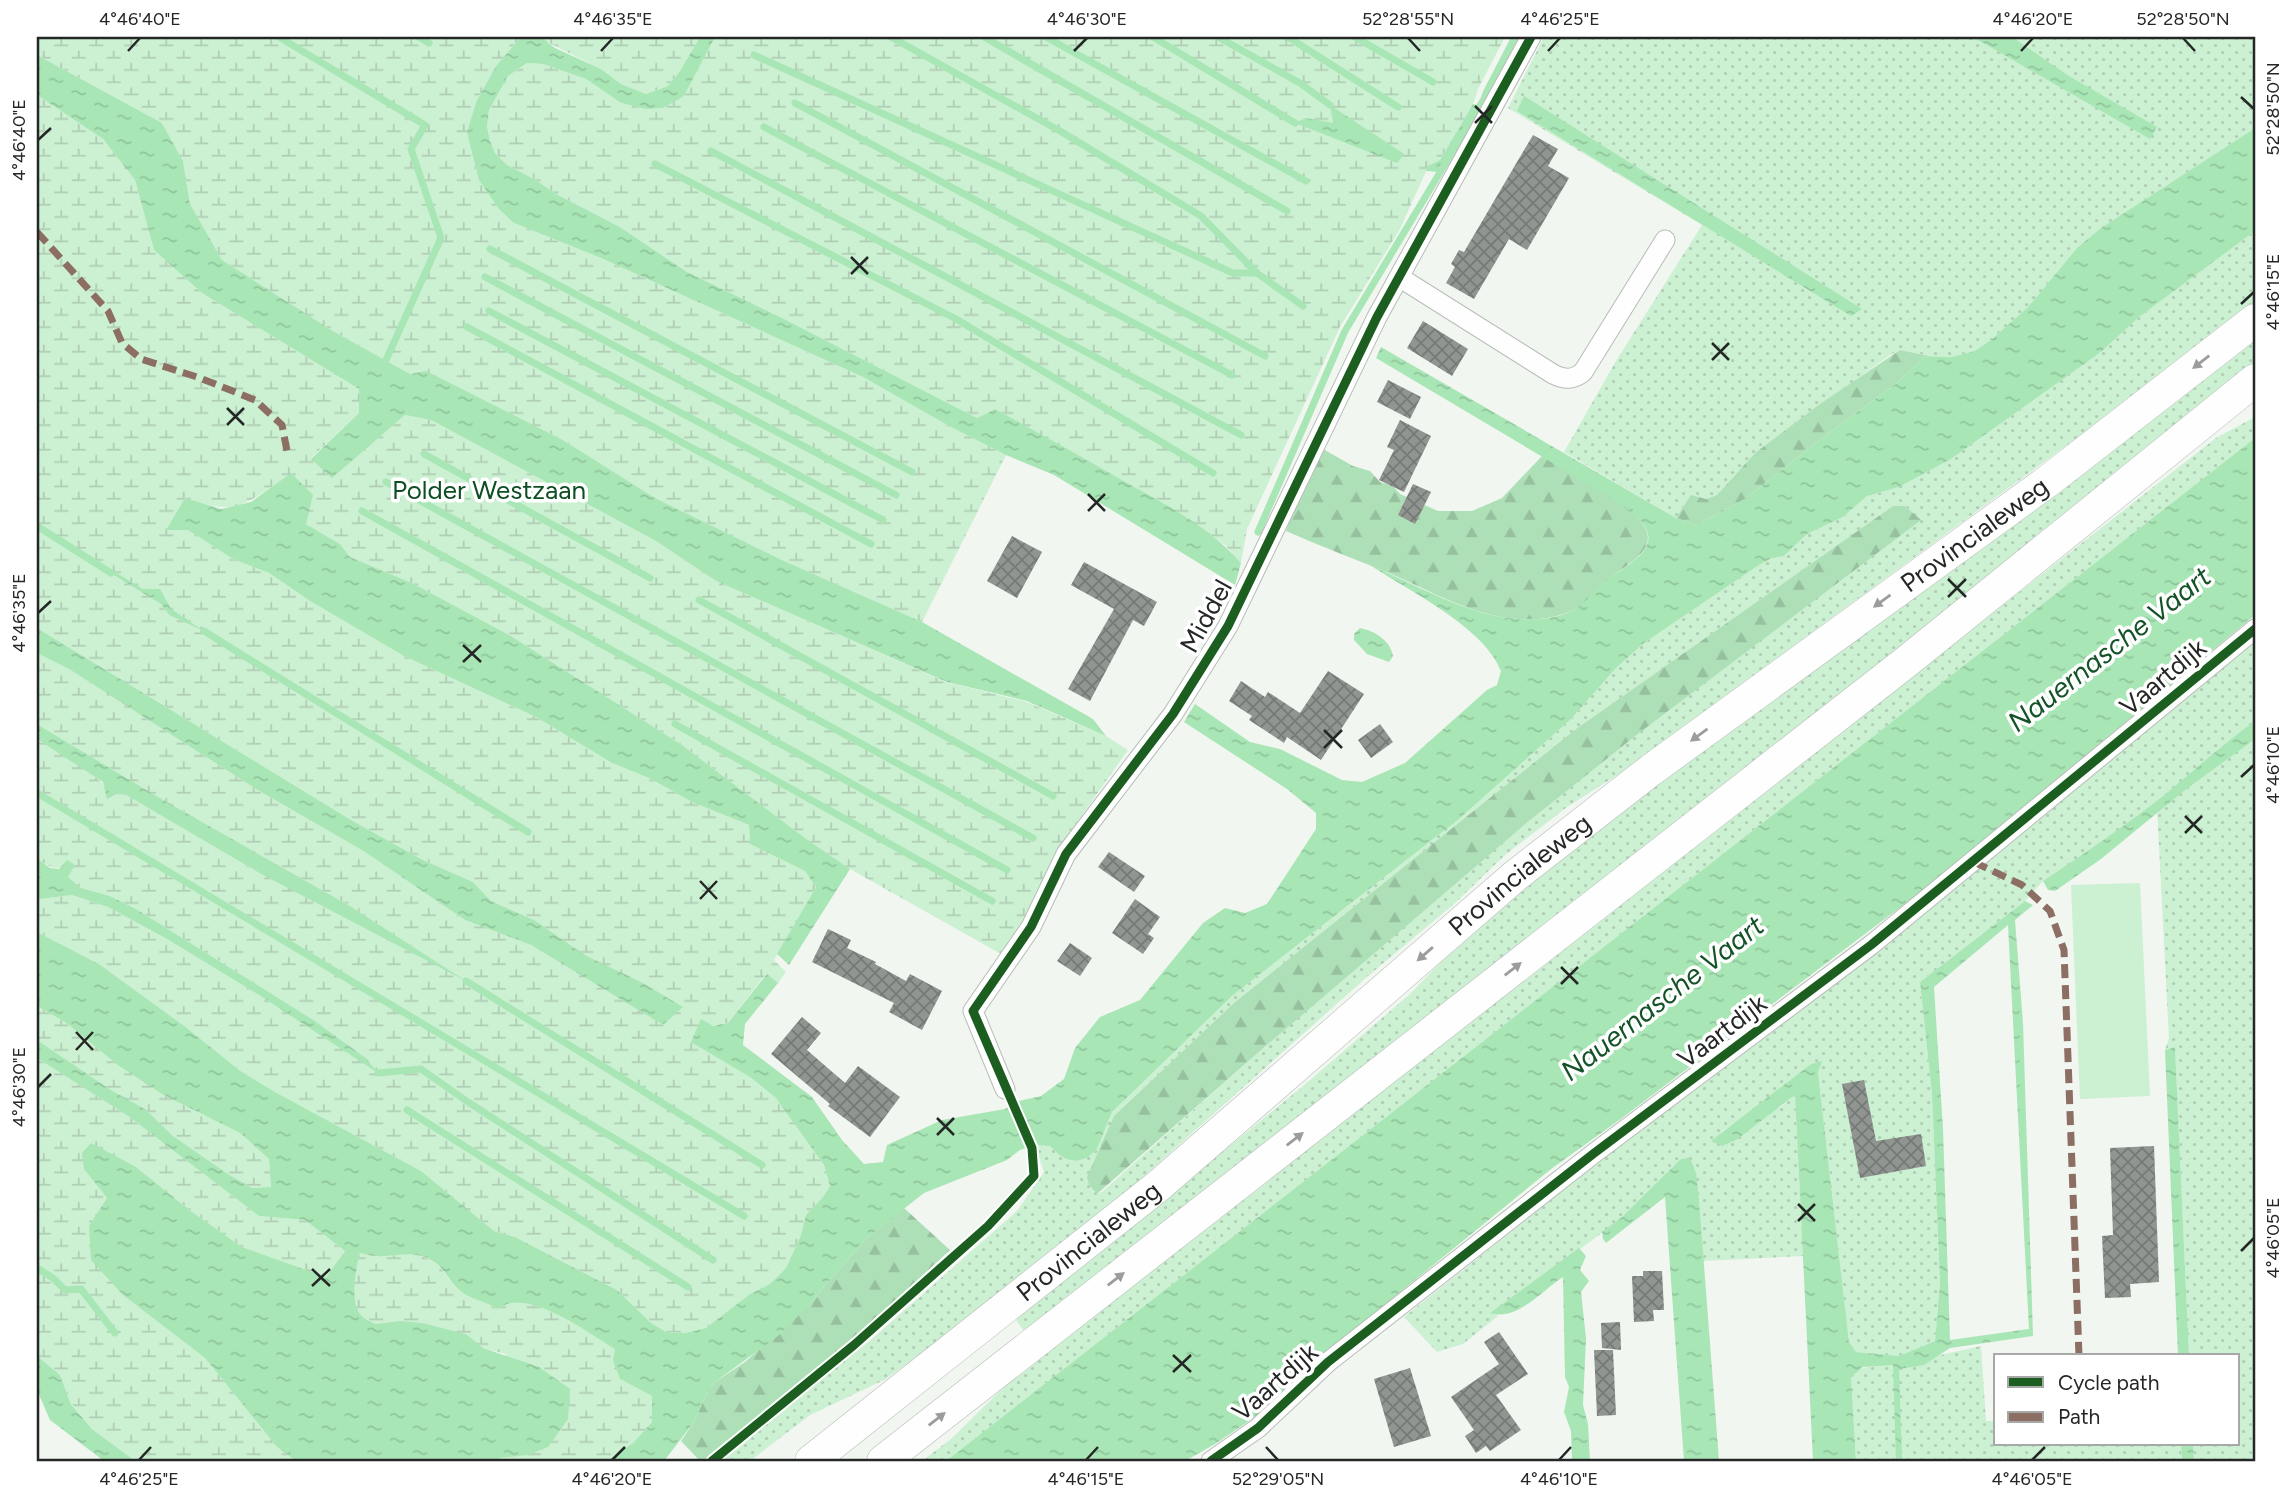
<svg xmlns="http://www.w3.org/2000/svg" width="2292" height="1498" font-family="Figtree,sans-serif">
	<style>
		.grass { fill: url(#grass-dots); fill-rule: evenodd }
		.forest { fill: url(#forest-firs) }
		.wetland { fill: url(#wetland-marsh); fill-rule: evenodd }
		.garden { fill: #ccf0d2 }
		.water { fill: url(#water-ripples); fill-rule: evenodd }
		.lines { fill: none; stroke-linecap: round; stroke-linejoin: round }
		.stream { stroke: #a8e6b5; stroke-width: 7 }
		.building { fill: url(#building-cross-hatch) }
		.minor-casing { stroke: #b8bcb8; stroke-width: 21 }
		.trunk-casing { stroke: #b8bcb8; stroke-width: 33 }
		.minor { stroke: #fdfefd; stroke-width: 19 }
		.trunk { stroke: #fdfefd; stroke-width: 32 }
		.quiet { stroke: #8d6e63; stroke-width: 7; stroke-dasharray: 14 7; stroke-linecap: butt }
		.cycleway-casing { stroke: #fff; stroke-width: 13 }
		.cycleway { stroke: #1b5e20; stroke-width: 9 }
		.oneway { fill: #9b9d9c }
		.ticks { fill: none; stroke: #242725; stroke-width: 2.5 }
		.labels { text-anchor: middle; stroke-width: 7; stroke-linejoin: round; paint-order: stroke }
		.park-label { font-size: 26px; fill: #0d4e23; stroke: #fff }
		.street-label { font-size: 26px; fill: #242725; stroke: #fff }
		.water-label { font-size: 28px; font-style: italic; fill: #145328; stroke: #fff }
		.neatline { fill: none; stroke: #242725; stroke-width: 2.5 }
		.ticks-label { font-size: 18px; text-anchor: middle; fill: #242725 }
	</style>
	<defs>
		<pattern id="grass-dots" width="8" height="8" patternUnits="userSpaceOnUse" patternTransform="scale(1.75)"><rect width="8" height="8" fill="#ccf0d2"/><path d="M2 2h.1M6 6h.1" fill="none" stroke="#afceb4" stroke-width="1.8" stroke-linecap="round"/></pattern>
		<pattern id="forest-firs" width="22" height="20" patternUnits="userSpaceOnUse" patternTransform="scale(1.75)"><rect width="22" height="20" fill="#aee0b8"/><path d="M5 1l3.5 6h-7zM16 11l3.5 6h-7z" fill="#96c09e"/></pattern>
		<pattern id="wetland-marsh" width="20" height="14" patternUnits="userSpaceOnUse" patternTransform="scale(1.75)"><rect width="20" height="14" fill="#ccf0d2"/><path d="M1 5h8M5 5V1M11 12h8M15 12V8" fill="none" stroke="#afceb4"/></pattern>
		<pattern id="water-ripples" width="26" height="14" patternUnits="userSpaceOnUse" patternTransform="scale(1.75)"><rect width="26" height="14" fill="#a8e6b5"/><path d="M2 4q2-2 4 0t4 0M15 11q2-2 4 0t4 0" fill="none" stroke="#90c59c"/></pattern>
		<pattern id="building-cross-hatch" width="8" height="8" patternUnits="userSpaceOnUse" patternTransform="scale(1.75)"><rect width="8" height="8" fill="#919591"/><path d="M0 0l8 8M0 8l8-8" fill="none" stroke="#767a76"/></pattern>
	</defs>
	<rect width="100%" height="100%" fill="#f1f6f1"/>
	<path class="grass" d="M1544,37H2247L2255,40V128L2101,228L2077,248L2028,307L1992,339L1975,351L1951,357L1930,356L1900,350L1890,355L1755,453L1717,495L1706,499L1691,496L1676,518L1564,452L1616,361L1702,225L1508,108Z
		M2255,231V305L2173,367L1622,772L1567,807L1505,855L1454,904L1368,976L1115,1202L1001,1294L886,1379L810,1415L750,1461H719L872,1339L1017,1211L1044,1172L1035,1145L1050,1146L1059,1155L1076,1161L1087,1158L1097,1149L1112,1112L1232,996L1459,819L1571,719L1616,668L1644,643L1759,565L1772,558L1784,556L1807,534L1843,517L1867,496L1899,487L1951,459L2101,352L2139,317ZM1893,506H1905L1920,520C1789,619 1655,716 1528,822C1383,942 1242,1066 1102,1192L1097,1194L1089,1185L1114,1116L1235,1002L1576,729Z
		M2255,340V364L2081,506L1024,1331L1016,1320L1302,1087L1410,994L1439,964L1547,870L1694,756L2013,525Z
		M2255,417V438L946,1461H922L951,1439L1007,1384L2216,438Z
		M2255,642V1461H2194L2193,1444H2238V1356H2189L2175,1047L2165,1050L2169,1038L2157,808L2043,881L2025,901L1920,982L1932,1095L1940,1283L1935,1341L1899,1356L1856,1352L1849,1342L1818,1072L1821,1062L1811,1064L1748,1114L1720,1133L1781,1107L1795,1094L1803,1256L1703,1261L1699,1200L1674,1165C1630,1223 1549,1267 1491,1313L1498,1316L1463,1344L1437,1352L1404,1317L1654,1118L1953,890Z
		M1981,1346L1986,1421H1996V1444H2181L2182,1461H1856L1851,1377L1856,1370L1884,1363L1896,1365Z"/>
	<path class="forest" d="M1900,350L1930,356H1925L1897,383L1826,435L1745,499L1696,525L1676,518L1691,495L1706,499L1717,495L1755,453L1820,404Z
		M1323,449L1353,466L1370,471L1380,482L1393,486L1400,494L1438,511H1472L1502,498L1542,456C1568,472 1634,504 1646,530C1656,551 1624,567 1611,577C1595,590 1586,606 1566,613C1550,619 1535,620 1519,619C1472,616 1431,591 1389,573C1355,559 1320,546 1286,531L1307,474Z
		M1893,506H1905L1921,520L1639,733L1529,821L1260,1051L1097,1194L1089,1185L1087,1177L1114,1116L1235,1002L1576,729Z
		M904,1208L950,1250L770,1417L715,1461H700L681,1441L694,1422L705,1397L715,1382L745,1362L812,1302L824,1286L868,1237Z"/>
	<path class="wetland" d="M37,37H521L496,66L477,100L514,223L601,258L863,377L949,426L1006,455L922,622L782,560L655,498L563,440L426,372L410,374L333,331L222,260L190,204L183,161L162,123L37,55Z
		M537,37H700L680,71L668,86L646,94L621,84L601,69Z
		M715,37H1505L1478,89L1473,104L1440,160L1428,167L1400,229L1340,327L1247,529L1241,563L1225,545L1182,515L995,409L977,418L786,320L687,272L620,227L556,194L536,180L507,165L495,153L490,141L487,125L489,110L508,76L527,63L543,64L586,79L621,103L646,109L684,96Z
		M37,95L103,139L135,180L154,250L202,293L359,389V413L311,458L332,477L405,415L431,420L656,541L716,581L946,682L1027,702L1106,736L1128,750L1066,838L1020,925L1001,954L850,869L805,838L682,745L511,636L414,584L350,557L340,544L306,524L292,473C247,502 239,518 185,498L166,530H188L233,559L269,573L310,601L404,656L536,717L612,763L649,778L692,802L749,825L750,844L805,871L816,887L774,960L786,972L778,983L766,974L728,1023L713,1026L750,1077L776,1098L796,1123L824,1165L830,1186L823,1197L806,1215L801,1235L786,1268L770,1284L750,1294L706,1328L685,1333L666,1332L651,1323L617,1290L515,1237L494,1231L421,1171L275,1092L239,1070L187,1028L99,964L37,932V897L40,899L72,895L108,907L167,939L259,995L376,1071L367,1059L315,1021L136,909L110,896L81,888L68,877L74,864C55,870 53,870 37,858V739L83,767L116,794L126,795L261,874L455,974L350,906L153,794L37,724V653L69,669L256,789L365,852L465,920L531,945L663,1025L682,1007L643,983L585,955L534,920L491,901L473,882L423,860L351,820L37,628ZM115,572L199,628L169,615L161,604L111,574Z
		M37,1006L65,1022L119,1066L162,1094L240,1133L269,1159L271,1188H252L228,1174L174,1137L145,1109L111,1090L37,1040Z
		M37,1058L128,1116L259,1216L305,1220L345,1251L326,1277L242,1247L188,1209L136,1167L84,1169L107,1198L90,1226L123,1295L205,1358L277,1447L296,1461H135L92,1429L71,1403L60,1375L37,1356Z
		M360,1253C365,1254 371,1256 376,1256C391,1257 405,1252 420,1256C447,1263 445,1283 466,1295C477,1300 486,1301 496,1309C500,1307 506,1304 511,1303C543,1299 589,1333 616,1349L620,1379L652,1396V1422L633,1443L607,1461H497L499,1458L528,1455L506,1354L482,1348L466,1334L399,1321L376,1324C371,1322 364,1319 361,1315C348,1302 356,1268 360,1253Z"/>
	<path class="garden" d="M2140,883L2150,1096L2080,1099L2071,885Z"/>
	<path class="water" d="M521,37H541L555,48L601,69L621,84L646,94L668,86L680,71L700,37H715L684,96L663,108L646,109L621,103L586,79L543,64L527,63L508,76L489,110L487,126L490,141L495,153L507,165L536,180L556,194L620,227L687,272L786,320L977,418L995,409C1037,432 1080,456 1122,480C1164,504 1209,526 1241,563L1235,585L1054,475L1006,455L949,426L863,377L601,258L514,223L499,209L479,180L467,132L477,100L496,66Z
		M1973,37H2012L2069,76L2157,127L2150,139Z
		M37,55L162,123L183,161L190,204L222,260L333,331L410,374L426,371L563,440L655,498L782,560L922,622L1093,719L1106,736L1027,701L947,682L716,581L656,541L431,420L405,415L332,478L311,459L359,413V389L202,293L154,250L135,180L103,139L37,95Z
		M1524,96L1862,309L1851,316L1517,111Z
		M1473,104L1477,105L1438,172L1426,171L1428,166L1440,160Z
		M1330,105L1404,154L1397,163L1295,123L1306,118L1333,123Z
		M2255,128V231L2139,317L2101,352L1951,459L1899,487L1867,496L1843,517L1807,534L1784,556L1772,558L1759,565L1644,643L1616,668L1571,719L1459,819L1232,996L1112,1112L1097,1149L1087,1158L1076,1161L1067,1159L1059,1155L1050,1146L1035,1145L1020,1150L1007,1160L924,1193L868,1237L824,1286L812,1302L778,1336L715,1382L705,1397L694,1422L664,1461H607L633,1443L652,1422V1396L620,1379L613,1360L615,1349C589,1333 543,1299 511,1303C506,1304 500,1307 496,1309C486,1301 477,1301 466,1295C446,1283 447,1263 421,1256C406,1252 391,1257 376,1256C371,1256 365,1254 360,1253C356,1268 349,1302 361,1315C364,1319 371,1322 376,1324L399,1321L422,1323L466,1334L483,1348L539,1367L570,1389L568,1419L548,1447L528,1455L500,1458L497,1461H296L277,1447L205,1358L123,1295L91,1260L89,1226L107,1198L84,1169L82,1153L91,1143L136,1167L188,1209L242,1247L326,1277L345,1251L305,1220L259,1216L128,1116L37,1058V1040L111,1090L145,1109L173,1136L228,1174L252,1188L271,1187L269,1159L240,1133L162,1094L119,1066L65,1022L37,1006V932L99,964L187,1028L239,1070L275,1092L421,1171L494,1231L515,1237L617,1290L651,1323L666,1332L685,1333L706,1328L750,1294L770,1284L786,1268L801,1235L806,1215L823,1197L830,1186L824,1165L776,1098L750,1077L691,1042L701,1019L713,1026L728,1023L767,974L778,983L745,1024L743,1045L812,1097L842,1140L864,1164L883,1162L887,1145L942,1120L1005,1109L1019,1101L1041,1096L1064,1079L1075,1048L1100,1017L1140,1000L1203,923L1225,908L1245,913L1267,904L1316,829V813L1287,789L1184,722L1195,704L1250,742L1280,749L1342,780L1362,782L1405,763L1487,690L1497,685L1501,671C1484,627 1409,591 1370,565C1417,585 1470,617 1520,619C1536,620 1552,619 1567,613C1586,605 1596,588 1612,576C1624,568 1652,553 1648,534C1644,519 1621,506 1610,497L1376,358L1381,347L1676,518L1696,525L1745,499L1826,435L1897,383L1925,356L1951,357L1975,351L1992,339L2028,307L2077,248L2101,228Z
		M2255,438V615L1923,890L1622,1118L1551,1169L1361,1324L1252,1419L1215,1444L1185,1461H946Z
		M291,473L313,495L306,524L340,544L350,557L414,584L511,636L682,745L805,838L850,869L789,965L777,954L816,887L805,871L750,844L749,825L692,802L649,778L612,763L536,717L404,656L310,601L269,573L233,559L188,530H166L185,498L221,509L251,502Z
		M115,572L143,589H160L171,609L204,631L169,615L161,604L110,573Z
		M37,628L351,820L423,860L473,882L491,901L534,920L585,955L643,983L683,1007L663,1025L531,945L465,920L365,852L256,789L69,669L37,653Z
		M1360,628C1375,631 1390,640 1393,656L1389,662L1367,654L1354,640V634Z
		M2255,721V739L2185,790L2101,859L2055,891L2048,890L2043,881C2085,853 2127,825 2167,793C2196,769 2224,743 2255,721Z
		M37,724L153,794L350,906L466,981L261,874L126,795L116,794L107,799L103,782L37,739Z
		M37,858L50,868L59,869L67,860L75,865L68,877L81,888L110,896L136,909L315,1021L367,1059L378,1073L259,995L167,939L108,907L72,895L40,899L37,897Z
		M2025,901L2033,905L2015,920L2023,1023L2033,1336L1950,1348L1924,1365L1899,1369L1902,1461H1896L1893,1365L1863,1367L1851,1377L1856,1461H1813L1795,1095L1736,1140L1722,1146L1711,1141L1811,1064L1822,1061L1818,1072L1849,1342L1856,1352L1899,1356L1935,1341L1940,1283L1932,1095L1920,982ZM2008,925L2029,1329L1950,1340L1943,1129L1934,987Z
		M2175,1047L2189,1356H2178L2165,1050Z
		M1690,1158L1696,1173L1699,1200L1719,1461H1684L1665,1197L1606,1243L1603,1239L1602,1232L1622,1217L1681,1159Z
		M1579,1248L1586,1256L1580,1270L1589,1281L1581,1292L1586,1338L1583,1405L1588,1424L1590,1461H1572L1571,1431L1564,1412L1569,1387L1565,1377L1563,1277C1542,1290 1517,1322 1490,1313Z
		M37,1356L60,1375L71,1404L92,1429L135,1461H104L50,1420L37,1390Z
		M2181,1444H2193L2194,1461H2182Z"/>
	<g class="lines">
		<path class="stream" d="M279,37L425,125L411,149L441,238L386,360
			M419,37L429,43
			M984,37L1287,211
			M1046,37L1306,181
			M1153,37L1295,123
			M1218,37L1300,83L1330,105
			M1288,37L1398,107
			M1355,37L1433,82
			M754,55L1233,273H1257L1201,216L1060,131L891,37
			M795,103L1265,356
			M764,127L1232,375
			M711,151L1241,435
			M655,164L956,319L1213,473
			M490,249L912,472
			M1257,273L1303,306
			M485,277L896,495
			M489,311L883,520
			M467,327L871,544
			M424,454L650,578
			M386,482L1033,838
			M362,511L1007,870
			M37,526L111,573
			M1258,532L1345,331L1484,99L1487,91L1515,37
			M699,600L1053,796
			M204,631L528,832
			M675,724L992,901
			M37,793L744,1216
			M466,981L762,1165
			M378,1073L421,1069L468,1102L713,1260
			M407,1110L688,1287
			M37,1268L53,1278L65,1290L81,1289L115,1333"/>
	</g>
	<path class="building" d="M1533,135L1558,149L1548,166L1569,178L1527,250L1509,239L1474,299L1446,283L1455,267L1451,264L1459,250L1464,252Z
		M1423,321L1468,349L1452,376L1407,348Z
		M1388,380L1421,397L1410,419L1377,402Z
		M1400,420L1431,436L1404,492L1379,480L1394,450L1387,447Z
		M1413,484L1431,492L1415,524L1398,515Z
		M1012,536L1042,552L1017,598L987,581Z
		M1084,562L1157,602L1144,626L1133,620L1090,701L1068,689L1114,609L1071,585Z
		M1328,671L1364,694L1321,760L1287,737L1284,743L1249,720L1252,716L1229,701L1241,681L1265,697L1268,692L1300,713Z
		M1380,724L1393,742L1371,758L1358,740Z
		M1109,852L1145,876L1134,892L1098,867Z
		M1135,899L1160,917L1148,934L1154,938L1143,954L1112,933Z
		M828,929L851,940L847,948L876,962L875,964L906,981L910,974L942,991L922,1030L889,1012L894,1003L812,962Z
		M1070,943L1092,958L1080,976L1057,961Z
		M802,1017L821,1033L807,1050L845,1083L858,1066L900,1097L870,1137L828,1106L830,1104L771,1054Z
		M1864,1080L1876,1141L1921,1134L1926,1166L1860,1178L1842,1084Z
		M2154,1146L2159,1282L2130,1284L2131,1297L2105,1298L2102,1236L2113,1235L2110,1148Z
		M1643,1271H1662L1664,1310H1653L1654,1321L1634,1322L1632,1276H1643Z
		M1620,1322L1621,1350L1602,1348L1601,1323Z
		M1499,1332L1528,1374L1496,1395L1521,1430L1490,1451L1486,1446L1476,1453L1465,1436L1474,1430L1451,1397L1499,1364L1484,1342Z
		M1594,1350H1613L1616,1415L1597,1416Z
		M1410,1368L1431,1436L1394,1447L1374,1379Z"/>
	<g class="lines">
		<g class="minor-casing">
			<path id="minor" d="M1399,277L1553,374C1565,380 1573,380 1583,372L1665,240
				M1005,1089L973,1011L1031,927L1066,854L1173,714L1228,626L1377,317L1531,37
				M1211,1461L1258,1428L1328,1362L1593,1154L1871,945L2255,629"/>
		</g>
		<g class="trunk-casing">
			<g id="trunk">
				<path id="s1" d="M811,1461L1157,1187L1515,876L1651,770L2048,481L2255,320"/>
				<path d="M883,1461L1906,662L2255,380"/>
			</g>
		</g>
		<use href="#minor" class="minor"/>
		<use href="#trunk" class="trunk"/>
		<path class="quiet" d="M37,232L108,311L122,343L141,359L200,378L255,400L282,425L287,451
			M1974,862L2022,885L2050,911L2064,950L2079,1356"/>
		<g class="cycleway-casing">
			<path id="cycleway" d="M712,1461L854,1345L988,1226L1034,1176L1032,1148L973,1011L1031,927L1066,854L1173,714L1228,626L1377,317L1531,37
				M1211,1461L1258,1428L1328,1362L1593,1154L1871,945L2255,629"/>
		</g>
		<use href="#cycleway" class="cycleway"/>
	</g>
	<defs><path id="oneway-solid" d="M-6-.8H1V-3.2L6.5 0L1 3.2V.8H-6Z" transform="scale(1.75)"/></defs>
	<g class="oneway">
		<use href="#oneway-solid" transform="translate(2201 362) rotate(142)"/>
		<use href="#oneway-solid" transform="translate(1882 601) rotate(144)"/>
		<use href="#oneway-solid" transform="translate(1699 735) rotate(144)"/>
		<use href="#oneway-solid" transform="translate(1425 954) rotate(139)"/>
		<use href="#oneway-solid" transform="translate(1513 969) rotate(-38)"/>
		<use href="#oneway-solid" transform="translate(1295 1139) rotate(-38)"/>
		<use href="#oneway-solid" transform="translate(1116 1279) rotate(-38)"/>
		<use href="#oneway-solid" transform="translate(937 1419) rotate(-38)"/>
	</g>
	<path class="ticks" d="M1408,38L1420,51M2183,38L2195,51M128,51L140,38M601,51L613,38M1074,51L1087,38M1548,51L1560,38M2021,51L2033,38M2241,97L2254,109M1475,106L1492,123M1475,123L1492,106M38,140L51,128M851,257L868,274M851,274L868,257M2241,304L2254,292M1712,343L1729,360M1712,360L1729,343M227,408L244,425M227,425L244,408M1088,494L1105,511M1088,511L1105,494M1948,579L1966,597M1948,597L1966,579M38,613L51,601M463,645L481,662M463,662L481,645M1324,730L1342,748M1324,748L1342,730M2241,777L2254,765M2185,816L2202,833M2185,833L2202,816M700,881L717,899M700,899L717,881M1561,967L1578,984M1561,984L1578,967M76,1032L93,1050M76,1050L93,1032M38,1087L51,1074M937,1118L954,1135M937,1135L954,1118M1798,1204L1815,1221M1798,1221L1815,1204M2241,1251L2254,1238M312,1269L330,1286M312,1286L330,1269M1173,1355L1191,1372M1173,1372L1191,1355M1266,1447L1278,1460M139,1460L151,1447M612,1460L625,1447M1086,1460L1098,1447M1559,1460L1571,1447M2032,1460L2045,1447"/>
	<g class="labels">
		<g class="park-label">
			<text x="489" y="499">Polder Westzaan</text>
		</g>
		<g class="street-label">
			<text dy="9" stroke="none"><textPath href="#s1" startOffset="1488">Provincialeweg</textPath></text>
			<text transform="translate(1206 616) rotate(-61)" y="9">Middel</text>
			<text transform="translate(2163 677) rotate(-40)" y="9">Vaartdijk</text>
			<text dy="9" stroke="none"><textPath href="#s1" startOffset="920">Provincialeweg</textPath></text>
			<text transform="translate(1722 1031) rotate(-37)" y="9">Vaartdijk</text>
			<text dy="9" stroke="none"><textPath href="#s1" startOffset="354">Provincialeweg</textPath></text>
			<text transform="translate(1275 1382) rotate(-41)" y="9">Vaartdijk</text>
		</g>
		<g class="water-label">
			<text transform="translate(2109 649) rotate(-38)" y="10">Nauernasche Vaart</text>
			<text transform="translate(1662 998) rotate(-38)" y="10">Nauernasche Vaart</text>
		</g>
	</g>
	<rect width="2292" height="1498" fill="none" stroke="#ffffff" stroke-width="77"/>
	<rect x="1994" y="1354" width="245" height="91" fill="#ffffff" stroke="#a7a9a8" stroke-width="2"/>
	<rect x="2008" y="1377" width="35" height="10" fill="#1b5e20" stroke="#a7a9a8" stroke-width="2"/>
	<text x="2058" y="1390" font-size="21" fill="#242725">Cycle path</text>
	<rect x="2008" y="1412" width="35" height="10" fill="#8d6e63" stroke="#a7a9a8" stroke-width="2"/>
	<text x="2058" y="1424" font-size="21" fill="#242725">Path</text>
	<rect x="38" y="38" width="2216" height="1422" class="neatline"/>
	<g class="ticks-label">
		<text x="140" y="25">4°46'40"E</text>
		<text x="613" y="25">4°46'35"E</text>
		<text x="1087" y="25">4°46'30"E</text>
		<text x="1408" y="25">52°28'55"N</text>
		<text x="1560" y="25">4°46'25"E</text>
		<text x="2033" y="25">4°46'20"E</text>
		<text x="2183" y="25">52°28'50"N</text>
		<text transform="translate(2273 109) rotate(-90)" y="6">52°28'50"N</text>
		<text transform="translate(19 140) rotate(-90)" y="6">4°46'40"E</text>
		<text transform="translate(2273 292) rotate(-90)" y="6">4°46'15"E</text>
		<text transform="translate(19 613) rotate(-90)" y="6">4°46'35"E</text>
		<text transform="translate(2273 765) rotate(-90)" y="6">4°46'10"E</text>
		<text transform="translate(19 1087) rotate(-90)" y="6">4°46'30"E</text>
		<text transform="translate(2273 1238) rotate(-90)" y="6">4°46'05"E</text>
		<text x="139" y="1485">4°46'25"E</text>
		<text x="612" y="1485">4°46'20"E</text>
		<text x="1086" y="1485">4°46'15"E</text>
		<text x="1278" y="1485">52°29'05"N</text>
		<text x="1559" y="1485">4°46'10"E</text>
		<text x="2032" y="1485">4°46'05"E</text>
	</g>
</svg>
